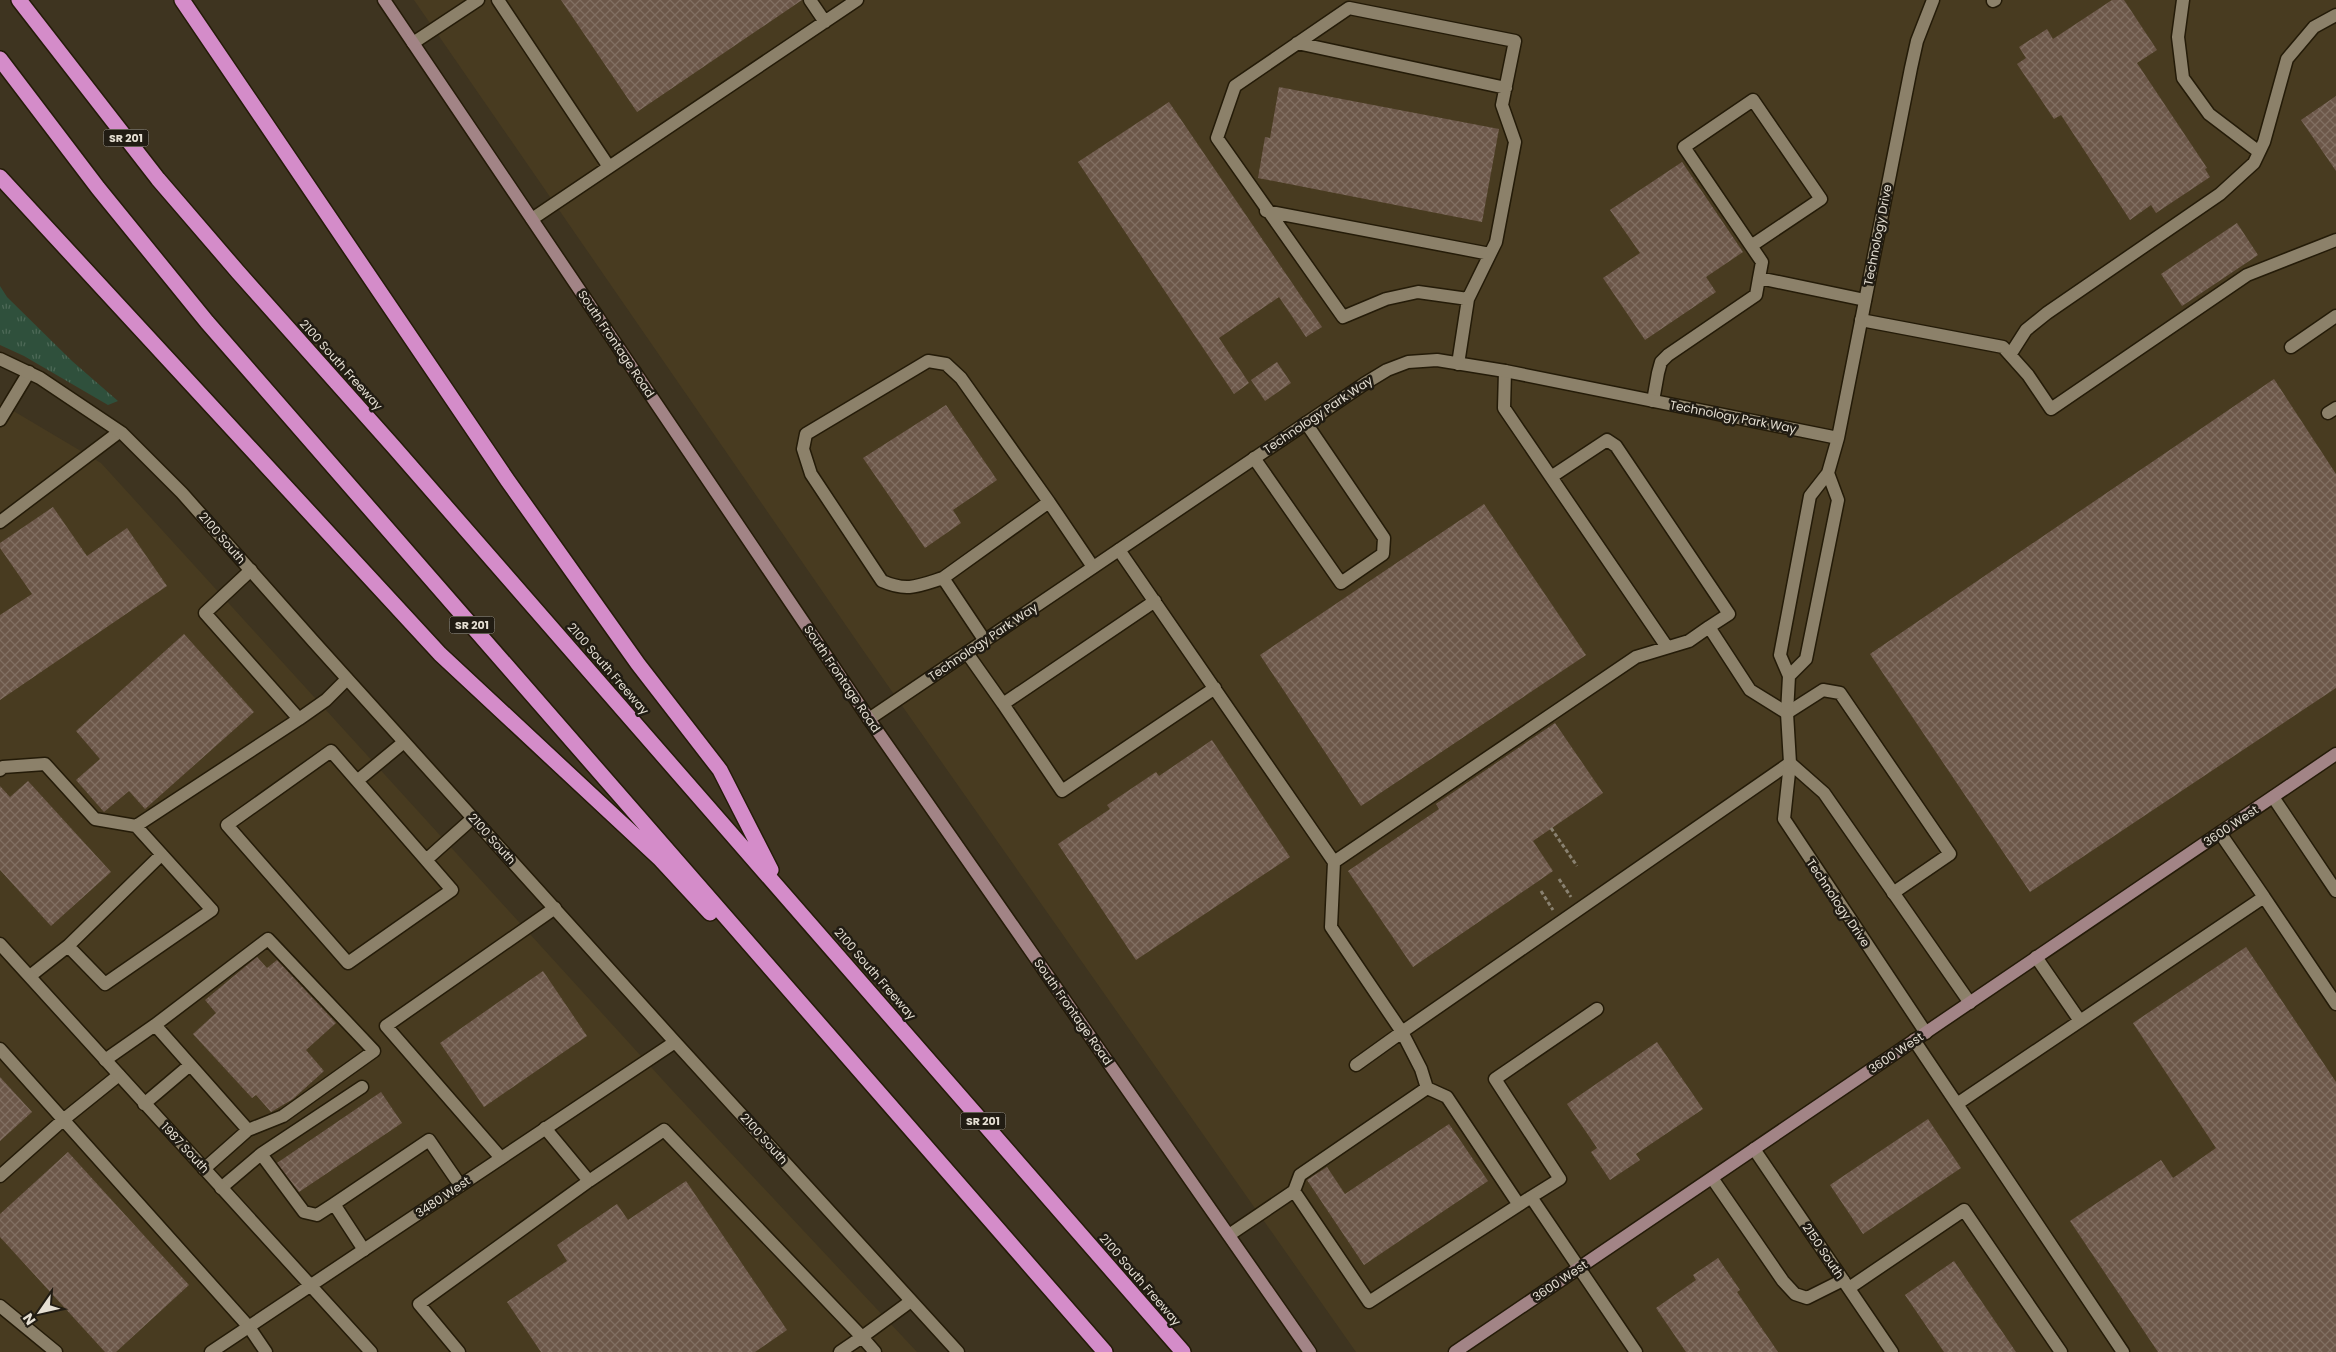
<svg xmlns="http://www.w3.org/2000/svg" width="2336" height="1352" font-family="Poppins,sans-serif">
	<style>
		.built { fill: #483b20 }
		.grass { fill: url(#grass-tufts) }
		.building { fill: url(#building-cross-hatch) }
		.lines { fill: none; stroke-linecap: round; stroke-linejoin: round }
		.lane-casing { stroke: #241b08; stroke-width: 15 }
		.street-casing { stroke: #241b08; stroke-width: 15 }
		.secondary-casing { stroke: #241b08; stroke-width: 15 }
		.highway-casing { stroke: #241b08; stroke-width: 18 }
		.path { stroke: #898170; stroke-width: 3; stroke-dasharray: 4 2.5; stroke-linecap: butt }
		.lane { stroke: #8c816a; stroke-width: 12 }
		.street { stroke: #8c816a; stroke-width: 12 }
		.secondary { stroke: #a28486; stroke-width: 12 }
		.highway { stroke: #d48cc9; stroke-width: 15 }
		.labels { text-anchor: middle; stroke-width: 5; stroke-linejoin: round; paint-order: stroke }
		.shield { fill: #211c13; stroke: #aaa499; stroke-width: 1 }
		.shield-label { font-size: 11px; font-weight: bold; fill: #e5dfd3 }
		.street-label { font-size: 12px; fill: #e5dfd3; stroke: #211c13 }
	</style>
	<defs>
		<pattern id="grass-tufts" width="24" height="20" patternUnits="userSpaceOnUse" patternTransform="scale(1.25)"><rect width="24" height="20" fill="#2f503c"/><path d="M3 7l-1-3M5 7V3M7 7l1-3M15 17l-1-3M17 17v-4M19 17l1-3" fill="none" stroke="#4d6957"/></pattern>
		<pattern id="building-cross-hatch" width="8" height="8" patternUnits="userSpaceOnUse" patternTransform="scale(1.25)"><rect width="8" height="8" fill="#6c5749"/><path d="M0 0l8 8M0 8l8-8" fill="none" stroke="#816f62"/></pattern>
	</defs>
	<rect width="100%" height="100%" fill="#3e3420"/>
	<path class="built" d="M414,0H2336V1352H1356L865,653Z
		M0,403L101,463L671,1089L917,1352H0Z"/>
	<path class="grass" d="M0,286L7,297L72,361L118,401L108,405L24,356L0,345Z"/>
	<path class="building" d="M561,0H802L637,112Z
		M2112,0H2124L2157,50L2137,63L2207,168L2205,169L2210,177L2156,213L2151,205L2130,220L2061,115L2054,119L2017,64L2026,58L2019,47L2047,29L2053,39Z
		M1279,87L1499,129L1482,222L1258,178L1265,137L1270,138Z
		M2336,96V171L2301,120Z
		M1169,102L1322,327L1306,337L1279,297L1219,338L1249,383L1234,394L1078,162Z
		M1682,162L1743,252L1706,277L1716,292L1645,340L1603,278L1640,253L1610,210Z
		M2237,223L2258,255L2182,306L2161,274Z
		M1277,362L1291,383L1265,401L1251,380Z
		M2274,379L2336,474V688L2030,892L1870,654Z
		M946,405L997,480L953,510L961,523L925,548L863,458Z
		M1484,504L1586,655L1361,806L1260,655Z
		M53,507L87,556L127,528L167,586L0,700V615L32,594L0,548V543Z
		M184,634L254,712L145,809L129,791L104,812L76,780L100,759L76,731Z
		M1555,723L1603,793L1533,841L1553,871L1413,967L1348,871L1439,809L1436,804Z
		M1212,740L1290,857L1136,960L1058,844L1110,809L1107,805L1156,772L1159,776Z
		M28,781L111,872L51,926L0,870V786L10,797Z
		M2246,947L2336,1082V1352H2158L2070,1221L2161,1160L2173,1178L2216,1148L2133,1023Z
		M257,957L267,968L277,960L336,1023L306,1050L324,1071L293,1099L271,1112L256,1095L252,1098L193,1034L216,1013L205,1000Z
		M543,971L587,1036L484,1107L440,1043Z
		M1657,1042L1703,1109L1636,1154L1640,1160L1610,1180L1591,1152L1597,1148L1567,1104Z
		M0,1077L32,1112L0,1141Z
		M381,1092L402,1123L299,1192L277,1163Z
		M1928,1119L1961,1168L1863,1234L1830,1185Z
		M1449,1124L1488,1181L1364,1265L1307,1180L1327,1167L1345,1194Z
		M68,1152L189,1285L116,1352H105L0,1237V1214Z
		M686,1181L787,1330L755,1352H541L507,1302L567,1261L557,1245L617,1204L628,1220Z
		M1718,1258L1740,1290L1737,1292L1778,1352H1686L1656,1308L1696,1280L1693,1275Z
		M1954,1261L2016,1352H1944L1905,1295Z"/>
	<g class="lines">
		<g class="lane-casing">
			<path id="lane" d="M498,0L609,167
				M810,0L825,22
				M2183,0L2178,37L2183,78L2209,114L2259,152
				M1993,1L1995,0
				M413,43L478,0
				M1297,43L1506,88
				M1266,211L1490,254
				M532,219L857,0
				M1751,246L1821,199L1753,100L1684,147L1762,262L1759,278L1865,300
				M1861,320L2003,347L2028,375L2051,409L2247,275L2336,240
				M2291,347L2336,316
				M2010,355L2026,330L2047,313L2220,194L2254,163L2264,142L2287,59L2314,27L2336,15
				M1458,364L1468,299L1496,242L1515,142L1502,105L1515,41L1349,8L1235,86L1217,138L1343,317L1386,299L1418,292L1468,299
				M1505,371L1504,408L1551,477
				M1653,401L1658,373L1661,362L1668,355L1756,295L1759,278
				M2328,413L2336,408
				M0,420L29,372
				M1254,458L1341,583L1383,554L1384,538L1306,423
				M0,522L119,432
				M1119,550L1334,862L1331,927L1402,1032L1790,763
				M943,578C918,586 907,592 882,581L811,474L803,449L806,434L928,361L946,364L961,378L1049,502
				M985,641L943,578L1049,502L1093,567
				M1667,647L1551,477L1607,440L1616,446L1729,614L1709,627
				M967,653L1003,704L1155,601
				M1003,704L1062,791L1215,688
				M299,719L326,700L347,679
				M0,770L3,767L45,764L95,819L136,826
				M357,781L404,742
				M2273,797L2336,891
				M161,855L68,946L105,984L212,910L136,826L299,719L205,613L251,570
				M426,860L331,751L227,825L348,963L452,890L426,860L473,818
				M1334,862L1636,657L1689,641L1709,627L1750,690L1787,713L1823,690L1840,693L1950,854L1893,893
				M2264,897L2336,1004
				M2036,957L2080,1021
				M30,976L68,946
				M155,1025L248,1130
				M1914,1040L2123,1352
				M0,1049L249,1327L266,1352
				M105,1060L155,1025L268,939L374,1051L283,1116L248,1130L204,1169
				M1427,1088L1447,1097L1519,1205
				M144,1104L190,1065
				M1957,1104L2264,897L2220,833
				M261,1154L362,1087
				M501,1158L386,1026L555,908
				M0,1176L63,1120L119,1075
				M1712,1178L1783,1281L1795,1294L1807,1298L1843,1280
				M589,1181L664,1130L862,1337L840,1352
				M221,1188L261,1154L304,1212L317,1215L334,1204
				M1294,1191L1300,1175L1427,1088L1421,1069L1402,1032L1356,1065
				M1531,1197L1560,1179L1495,1079L1597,1009
				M1229,1235L1294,1191L1369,1302L1531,1197L1636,1352
				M364,1250L334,1204L429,1140L460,1185
				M1849,1288L1964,1210L2061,1352
				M0,1306L56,1352
				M459,1352L419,1304L589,1181L545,1128
				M875,1352L862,1337L911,1301"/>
		</g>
		<g class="street-casing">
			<path id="street" d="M0,359L40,378L122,433L182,493L314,642L675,1042L958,1352
				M1789,676L1806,659L1838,500L1828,473
				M869,719L1364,384L1387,370L1408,362L1437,360L1505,371L1838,438
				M1790,763L1824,793L1970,1003
				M0,944L371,1352
				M1926,1033L1784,819L1790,763L1787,713L1789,676L1780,655L1810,496L1828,473L1838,438L1911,68L1917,41L1933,0
				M1754,1149L1892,1352
				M211,1352L675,1042"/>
		</g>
		<g class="secondary-casing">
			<path id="secondary" d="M384,0L869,719L1310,1352
				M1455,1352L2336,754"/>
		</g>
		<g class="highway-casing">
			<path id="highway" d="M19,0L158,179L238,272L393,446L1183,1352
				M182,0L508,481L638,664L720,770L771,870
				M0,59L98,188L207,322L1105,1352
				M0,177L440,654L659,858L710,913"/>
		</g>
		<path class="path" d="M1551,828L1577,866
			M1559,879L1571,897
			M1541,891L1553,910"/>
		<use href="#lane" class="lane"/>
		<use href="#street" class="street"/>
		<use href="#secondary" class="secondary"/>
		<use href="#highway" class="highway"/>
	</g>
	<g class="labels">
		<g class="shield">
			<rect x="103.5" y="129.5" width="45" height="17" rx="4"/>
			<rect x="449.5" y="616.5" width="45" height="17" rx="4"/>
			<rect x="960.5" y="1112.5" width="45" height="17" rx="4"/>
		</g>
		<g class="shield-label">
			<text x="126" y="142">SR 201</text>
			<text x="472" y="629">SR 201</text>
			<text x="983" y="1125">SR 201</text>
		</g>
		<g class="street-label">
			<text transform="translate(1878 235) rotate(-79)" y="4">Technology Drive</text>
			<text transform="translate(616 344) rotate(56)" y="4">South Frontage Road</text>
			<text transform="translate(341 365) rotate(48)" y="4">2100 South Freeway</text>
			<text transform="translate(1318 415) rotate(-34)" y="4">Technology Park Way</text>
			<text transform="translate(1733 417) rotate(11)" y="4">Technology Park Way</text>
			<text transform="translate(222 538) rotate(49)" y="4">2100 South</text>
			<text transform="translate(983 642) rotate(-34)" y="4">Technology Park Way</text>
			<text transform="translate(608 669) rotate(49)" y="4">2100 South Freeway</text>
			<text transform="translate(842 679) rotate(56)" y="4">South Frontage Road</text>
			<text transform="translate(2231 826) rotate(-34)" y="4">3600 West</text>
			<text transform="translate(492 839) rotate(48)" y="4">2100 South</text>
			<text transform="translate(1838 903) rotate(56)" y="4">Technology Drive</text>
			<text transform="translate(875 974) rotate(49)" y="4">2100 South Freeway</text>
			<text transform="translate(1073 1012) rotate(55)" y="4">South Frontage Road</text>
			<text transform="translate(1896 1053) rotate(-34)" y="4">3600 West</text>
			<text transform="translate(764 1139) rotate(48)" y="4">2100 South</text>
			<text transform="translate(185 1148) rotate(47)" y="4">1987 South</text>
			<text transform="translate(443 1197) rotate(-34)" y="4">3480 West</text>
			<text transform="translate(1823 1251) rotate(56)" y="4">2150 South</text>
			<text transform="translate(1140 1280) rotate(49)" y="4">2100 South Freeway</text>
			<text transform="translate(1560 1281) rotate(-34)" y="4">3600 West</text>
		</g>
	</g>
	<g transform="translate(40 1312) rotate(236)" stroke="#211c13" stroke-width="4" paint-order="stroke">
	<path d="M0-4L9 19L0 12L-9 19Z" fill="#e5dfd3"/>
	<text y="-8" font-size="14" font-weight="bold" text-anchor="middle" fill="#e5dfd3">N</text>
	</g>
</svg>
